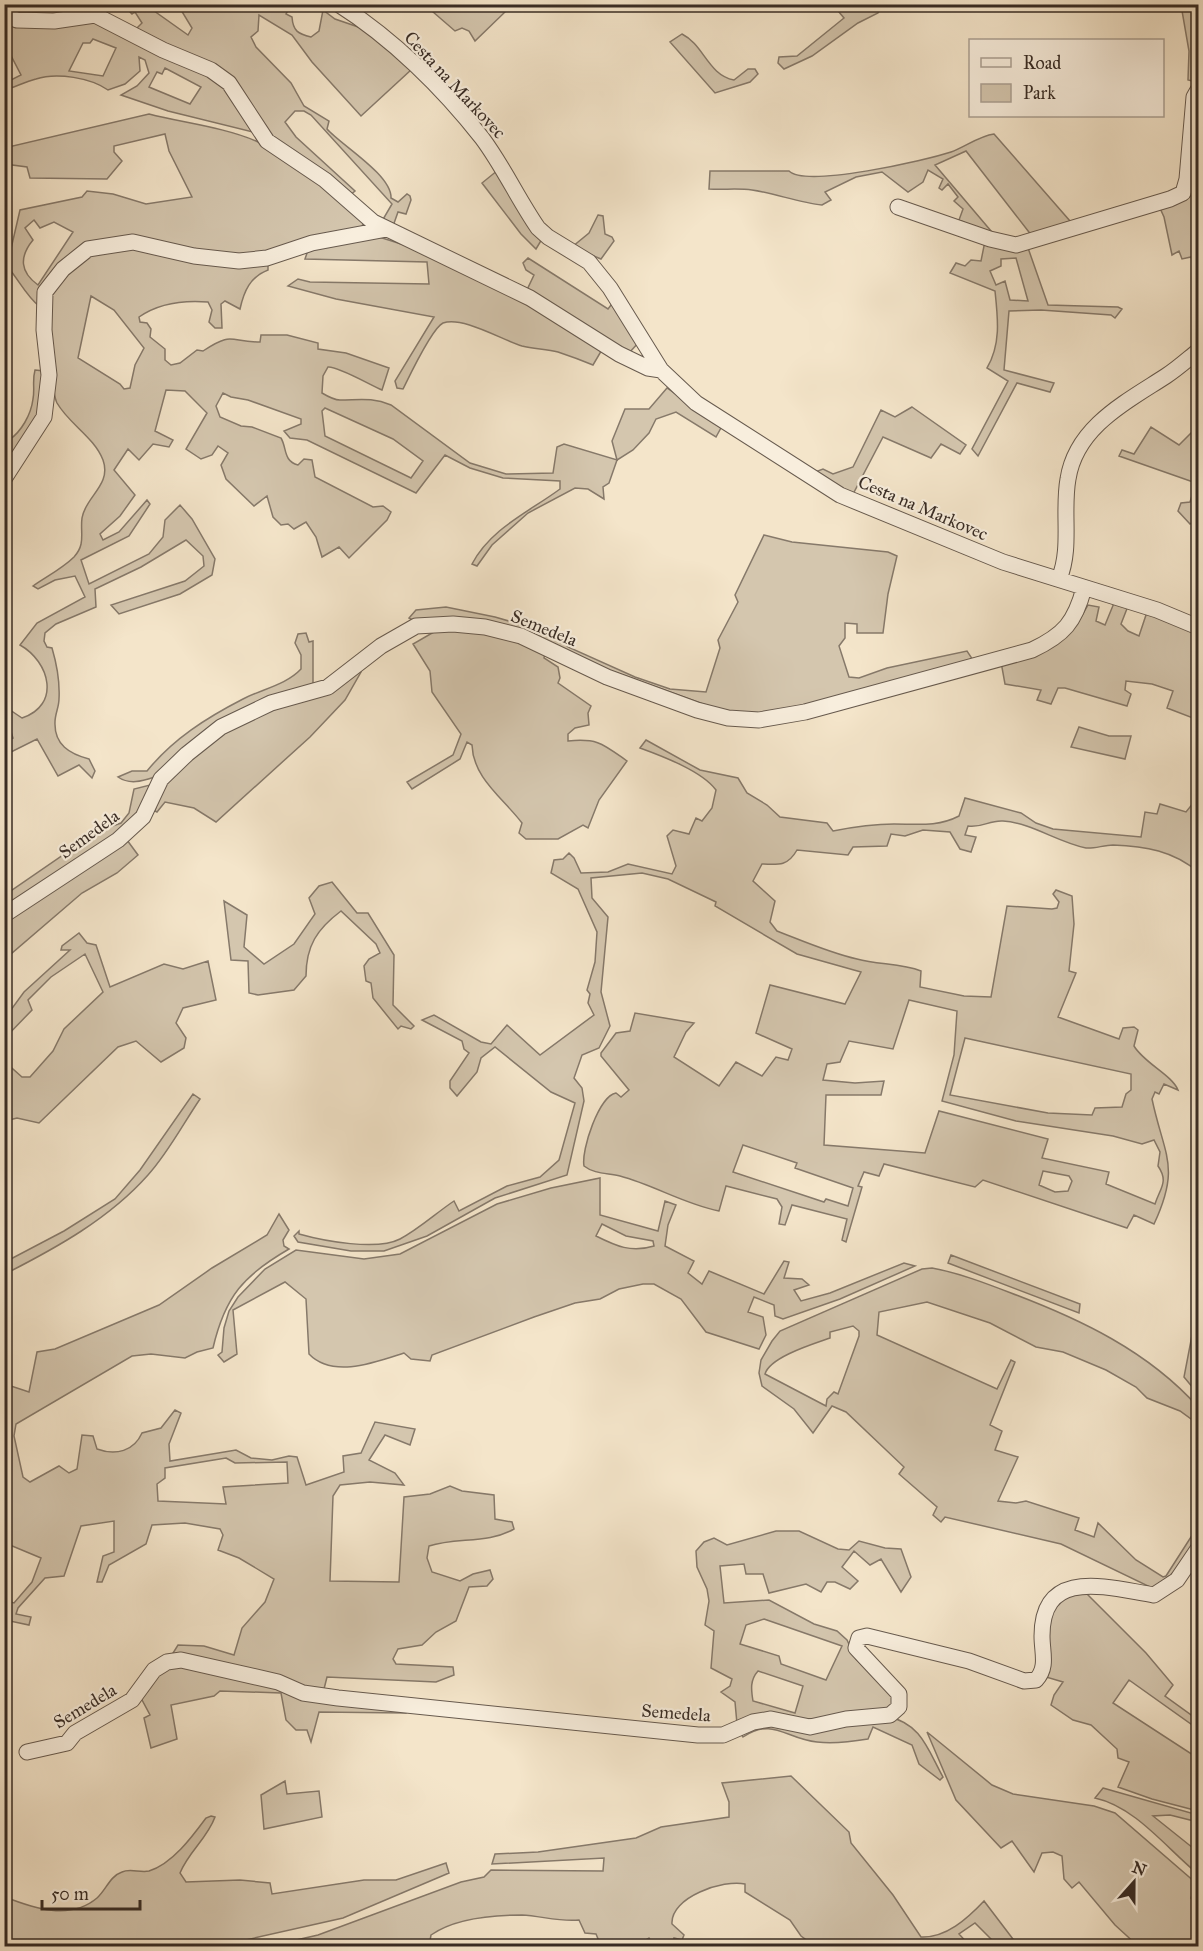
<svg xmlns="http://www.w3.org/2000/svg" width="1203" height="1951" viewBox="0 0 1203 1951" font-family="'IM FELL Great Primer',serif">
	<rect width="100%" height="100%" fill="#f4e5ca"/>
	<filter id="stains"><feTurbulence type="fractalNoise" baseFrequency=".00333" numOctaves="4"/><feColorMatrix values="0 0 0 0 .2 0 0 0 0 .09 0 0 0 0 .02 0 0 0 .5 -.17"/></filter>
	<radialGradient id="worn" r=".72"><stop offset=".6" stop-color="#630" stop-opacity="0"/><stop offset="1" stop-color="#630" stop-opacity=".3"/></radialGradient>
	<path fill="#d4c6ae" stroke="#86796a" stroke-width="1.5" fill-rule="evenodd" d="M74 4 75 15 19 18 26 5Z
		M127 5 147 6 188 35 192 28 178 5H291L286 14 292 17C293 31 298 34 311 37L319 31 323 10 335 19 370 31 412 69 361 116 312 62 292 35 259 15 258 31 251 37 256 47 291 83 304 106 329 121 327 129C341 145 392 175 391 198L398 202 407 194 410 196 411 200 406 214 398 212 392 229 382 221 392 204 311 115 304 111H295L285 122 296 137 355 191 349 196 268 137 233 81 133 32 142 23 135 12 132 14 126 8Z
		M425 5H500L505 12 475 41 469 31 462 28 455 31Z
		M833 5H883L878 13 858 23 812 56 784 69 778 63 779 57 797 56 844 18Z
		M1181 5H1197L1198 9V77L1192 81 1188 80 1189 51Z
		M5 18 93 20 221 80 257 133 168 111 121 95 137 86 149 73 145 60 139 57 140 71 125 84 108 90C91 78 57 72 36 79 25 82 15 87 5 90V83L21 75 5 44ZM93 39 116 48 103 76 69 71 83 43H90ZM165 68 201 87 190 104 149 87 157 72 162 74Z
		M682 34C704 45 708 75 734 80L748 69H755L758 74 750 82 715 93 670 42Z
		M149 114C184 123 223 127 256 141 296 158 332 192 365 219L361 229 241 257 86 246 40 307C26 296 19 280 7 266L20 210 82 197 87 191 113 194 146 204 192 197 169 151 165 134 114 146V152L122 161 107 179 30 178 27 167 5 164 4 148ZM34 220 40 228 54 222 73 232 38 285C20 272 19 257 33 240L25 228Z
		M994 134 1070 221 1032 236 966 151 935 165 997 238 959 220 963 209 954 201 958 197 948 184 942 190 939 188 943 179 928 170 923 182 908 192 882 172 856 177 825 192 831 200 822 205C800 203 774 193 752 190 738 188 723 190 709 189L710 171H789C806 188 927 160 951 152 965 147 979 136 994 134Z
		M498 170 542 239 536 249 521 234 482 183Z
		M1198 194V286L1194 280 1195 269 1191 257 1182 259 1179 251 1172 255 1164 217 1159 206Z
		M598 215 603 216 605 234 612 237 614 241 601 259 572 247 589 233Z
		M376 236 420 250 536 309 603 348 593 365C581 360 570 356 558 352 546 349 534 349 522 346 502 340 463 316 443 323 432 328 409 377 403 389L397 388 395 381 434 317 336 299 288 286 298 279 310 282 429 284 427 262 305 259 308 250Z
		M985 241 1027 245 1048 305 1118 307 1122 309 1115 318 1111 315 1041 310 1009 311 1004 370 1054 383 1050 392 1017 383 978 456 972 449 1008 381 987 368C1001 344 998 319 995 291L950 273 956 263 965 266 971 260 981 261ZM1016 258 1028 301 1010 300 1005 281 996 285 990 271 1001 266V259Z
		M119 246 268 263V270C250 277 244 291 240 309L225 301 221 304 222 328H215L209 322 212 310 208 302C183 300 159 303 139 317L140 322 147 323 151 329 150 337 165 349V360L171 365 180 363 197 350 203 351C233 331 229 342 260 342L261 335H287L318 343V349L346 353 389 368 382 390C370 385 338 366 328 367L323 376 322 393C327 396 334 400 340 400 359 400 372 397 391 405L470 463 506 474 553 473 557 447 564 444 617 460 612 441 625 409H649L667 388 722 426 716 437 676 412 656 419 649 433 633 450 617 460 609 483 603 487 604 499 588 489 575 488 528 513 492 545 477 566 472 564C491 528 529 512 560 489V481L503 478 470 468 445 455 416 493 307 440 290 438 284 431 301 424V419L248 400 231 397 223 393 216 406 220 417 241 426 252 427 281 438C287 448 283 461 298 465L304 459 312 460 315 477 373 507 383 506 391 512 387 520 349 558 339 547 322 557 316 537 306 522 294 529 288 524 281 525 273 517 267 496 254 506 226 479 221 465 228 453 218 446 212 455 201 459 186 449 207 413 185 391 166 390 155 431 173 440 169 447 153 444 139 460 128 449 114 470 135 495 120 516 100 534 103 540 119 532 147 500 150 504 129 536 81 560 89 584 149 554 163 537 165 520 180 505 192 519 215 559 212 575 180 594 119 614 111 605 185 581 204 566 203 556 186 540 141 567 95 589 96 607 56 624 45 633 44 641 47 647 52 648C57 665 60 681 59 699 59 707 55 714 55 722 54 745 70 754 89 759L95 771 92 778 79 765 58 776 37 739 5 755V742L13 738 8 722 5 723 4 706 22 718C61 705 50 662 20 645L37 623 85 597 75 576 55 580 38 589 33 586C46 577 63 568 74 557 86 544 80 533 82 518 85 497 112 485 103 460 94 437 69 424 57 403 50 389 50 314 50 294L86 255ZM91 296 114 310 144 348 135 365 130 388 124 389 120 384 78 358ZM325 408 393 439 423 461 411 478 325 436 322 411Z
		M528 258 608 309 614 301 641 340 628 354 525 294 534 275 526 270 523 263Z
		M35 370 44 371 40 411 5 473V435L9 440C21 432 31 415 33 399 35 389 32 381 35 370Z
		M912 407 966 445 960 454 941 444 931 458 883 437 852 496 807 475 823 469 833 474 853 467 881 410 895 417Z
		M1198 426V518L1190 524 1178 511 1181 503 1190 502 1196 483 1119 456 1122 450 1134 454 1151 427 1179 445Z
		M764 535 792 542 888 552 897 556 888 594 883 633H857V624L845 623V638L839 646 849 677 859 678 887 668 967 651 973 660 875 690 750 716 728 713 473 621 449 617 414 621 409 618 416 610 446 607 495 617 557 635 568 647 635 677 670 689 706 692 720 648 718 640 738 602 735 595Z
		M1114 603 1128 606 1121 624 1128 631 1139 636 1147 612 1198 629V720L1167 708 1173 691 1152 684 1126 681 1125 690 1131 694 1127 706 1065 688H1058L1051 704 1037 700 1041 690 1005 684 1001 662 1080 619 1088 605 1099 607 1096 621 1105 625Z
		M466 628 521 640 545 654 544 658 558 667 560 678 558 683 591 706 588 713 589 725 575 728 568 734V741C598 738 603 744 627 761L599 800 588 828 583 825 558 839H526L519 833 522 823C503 798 473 778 472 745L467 742 460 759 412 789 407 782 453 755 461 734 432 692 430 671 413 644 439 629Z
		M306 633 309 642 313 641V686L286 692 158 776C145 780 131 786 118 777L132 771H147C173 739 206 718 243 699 262 689 286 685 301 669V655L295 643 298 634Z
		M358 667 361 672 345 700 310 737 216 822 194 808 165 802 157 812 155 811C157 802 159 792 164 785 195 733 304 693 358 667Z
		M1079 727 1109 736H1131L1125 759 1071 747Z
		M646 740 700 770 738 778 747 793 767 805 780 817 827 823 833 831C853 827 874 824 894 824 917 824 938 827 959 816L965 798 1021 813 1036 823 1053 829 1141 837 1145 812 1157 814 1160 804 1186 812 1194 802 1198 805V872C1174 851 1145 846 1113 845 1104 845 1094 849 1086 848 1057 842 1032 823 1003 821 989 820 983 828 968 826L965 835 976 837 971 852 960 849 950 832 923 830 905 836 891 834 887 846 853 847 848 855 797 850C788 866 779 865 762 864L753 881 775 901 770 922 777 931C803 941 830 953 857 959 878 965 901 963 921 971L920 987 964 996 991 997 1007 906 1052 909 1057 908 1059 902 1053 894 1056 890 1072 896 1074 924 1069 971 1076 973 1058 1017 1119 1039 1123 1028 1134 1027 1138 1030 1134 1046C1144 1063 1172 1075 1178 1090L1164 1084 1159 1094 1155 1092 1152 1099C1164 1156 1181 1166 1154 1224L1134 1215 1127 1228 983 1180 975 1187 884 1164 879 1176 864 1172 858 1186 862 1187 846 1242 842 1240 847 1219 792 1205 785 1225 779 1224 782 1207 777 1199 726 1186 719 1211C684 1204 654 1185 620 1176 608 1173 594 1174 584 1166 581 1150 599 1096 616 1093L621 1097 629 1090 601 1056V1053L616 1033 630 1031 635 1013 694 1023 686 1032 674 1057 719 1086 736 1062 762 1076 776 1057 788 1060 792 1049 756 1033 770 985 845 1004 861 972 797 954 715 906 716 902 668 879 642 873 591 878 592 898 608 917 601 992 610 1026 599 1048 582 1055 574 1078 582 1088 584 1101 567 1175 495 1198 427 1236 384 1251H351L298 1242 294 1236 299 1231V1234C324 1241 377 1251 400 1239 419 1229 436 1213 454 1201L459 1211 507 1186 540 1177 559 1160 575 1103 551 1092 495 1047 481 1058 477 1072 457 1096 450 1088V1081L469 1053 464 1049 462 1041 422 1020 434 1015 481 1042 491 1044 507 1025 540 1055 594 1015 588 1003 590 994 587 990 595 962 597 932 578 889 551 873 554 860 563 859 569 853 574 858 581 873 608 872 628 864 672 874 676 866 667 836 673 830 689 834 696 818 702 821 712 808 716 790C702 771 662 756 640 748ZM909 1000 957 1011 954 1055 942 1101 1016 1121 1113 1136 1142 1144 1154 1140 1160 1152 1158 1166C1169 1182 1160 1188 1155 1204L1106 1184 1109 1172 1042 1158 1048 1139 939 1111 925 1153 824 1145 826 1095H881L884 1081 855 1083 823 1080 827 1064 840 1062 849 1041 893 1049ZM965 1038 1131 1074V1090L1126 1094 1122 1107 1095 1108 1092 1115 1048 1113 950 1095ZM743 1145 797 1163 795 1168 853 1188 848 1206 826 1199 824 1202 733 1172ZM1043 1171 1069 1176 1072 1181 1068 1191 1055 1192 1039 1185Z
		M150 785 138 814 115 837 5 910V895L98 831 121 823 129 813 134 789Z
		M127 840 138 855 117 873 82 893 5 959V922Z
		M332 882 357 913H368L394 955 393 1005 414 1026 411 1029 401 1026 398 1029 373 998 371 983 366 981 364 966 369 959 380 953 376 944 341 911C317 929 306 946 306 976L294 990 258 995 249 993 248 961 231 960 224 901 247 915 244 947 264 964 294 944 315 914 309 898 319 886Z
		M79 933 87 943 96 945 110 987 164 964 183 969 208 961 216 1000 183 1008 176 1023 186 1038 184 1048 161 1062 136 1041 118 1047 39 1123 17 1118 5 1121V1062L22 1077H30L53 1051 64 1029 103 992 85 954 51 977 28 1000 32 1010 5 1038V1018L24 992 70 950H61L62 946Z
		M193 1094 200 1099C183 1124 168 1153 148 1175 109 1219 56 1248 5 1274V1262L64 1231 115 1199 140 1170Z
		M600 1178V1215L658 1231 665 1201 676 1205 668 1225 665 1246 694 1261 688 1273 702 1284 709 1271 764 1294 784 1261 789 1262 784 1278 802 1279 809 1285 794 1290 801 1301 830 1293 904 1263 915 1266 840 1299 783 1319 775 1316 774 1305 754 1297 748 1312 763 1317 766 1335 759 1349 706 1332 681 1299 654 1284H643L619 1289 600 1299 575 1303 534 1317 432 1355 430 1361 411 1359 404 1353C376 1362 333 1379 309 1354L306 1299 285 1282 233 1310 237 1354 224 1362 218 1355 222 1352 224 1328 229 1311 238 1297 265 1269 296 1250 364 1259 400 1254 497 1204 551 1188ZM602 1224 626 1236 653 1241 654 1246C631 1253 616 1246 596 1236Z
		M279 1214 289 1230 283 1240 284 1246 289 1249C244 1275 225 1296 213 1348L197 1352 185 1358 151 1354 132 1356 16 1424 14 1436 23 1477 30 1482 59 1466 69 1473 77 1469 82 1435 93 1436 97 1449C116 1456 134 1451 142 1433L161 1428 175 1410 181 1413 169 1444 170 1461 236 1450 251 1458 272 1460 289 1456 297 1457 306 1485 344 1472 343 1456 361 1453 375 1422 415 1429 410 1445 385 1435 369 1460 395 1473 404 1485 370 1482 340 1485 333 1496 330 1581 399 1582 404 1497 430 1494 450 1486 462 1491 494 1495 495 1519 512 1522 514 1529C488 1544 457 1537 429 1546L427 1558 432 1572 460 1581 473 1574 490 1570 493 1579 487 1586 469 1587 456 1621 436 1632 422 1645 398 1649 393 1659 396 1664 453 1667 454 1675 436 1682 327 1677 323 1693 173 1653 178 1645 204 1646 234 1655 242 1628 265 1602 274 1579 239 1558 218 1550 223 1535 220 1529 185 1523 152 1525 146 1544 109 1565 102 1582H97L103 1556 114 1552V1521L81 1526 64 1576 45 1578 18 1608 16 1614 31 1617 29 1625 5 1620 4 1600 14 1603 32 1582 41 1558 5 1543V1384L29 1392 37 1352 55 1349 159 1305 212 1268 267 1235ZM226 1458 235 1463 287 1462 288 1483 223 1487 226 1504 158 1501 157 1484 165 1478V1468Z
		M951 1255 1080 1304 1079 1313 948 1263Z
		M932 1268C959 1273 985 1283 1011 1293 1080 1319 1148 1351 1198 1407V1424L1180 1411 1147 1398 1136 1387 1106 1370 1063 1352 1036 1347 990 1323 927 1302 879 1312 877 1335 997 1389 1011 1360 1015 1362 990 1425 1002 1431 995 1450 1018 1457 998 1501 1016 1503 1026 1501 1079 1518 1075 1530 1094 1537 1098 1523 1136 1560 1163 1577 1166 1576 1198 1526C1198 1553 1174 1575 1152 1588L1061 1544 945 1517 941 1522 933 1515 937 1507 899 1474 904 1467 846 1412 832 1406 813 1433 794 1409 762 1386 759 1373 761 1360 772 1341 780 1331 922 1269ZM853 1326 859 1331V1336L838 1394 834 1392 827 1399 826 1406 765 1374C770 1357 813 1344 830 1338V1332Z
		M1198 1304V1394L1184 1377Z
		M776 1531H799L838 1549 849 1550 859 1541 885 1548 901 1549 911 1577 901 1592 881 1559 870 1565 854 1551 842 1567 858 1581 850 1589 835 1582H827L821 1592 806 1584 769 1593 763 1574H746L744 1564 720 1566 724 1603 769 1600 814 1624 837 1631 847 1640 856 1659 894 1698 893 1706 888 1710 809 1721 737 1724 735 1702 721 1692 730 1686 732 1679 711 1668 714 1631 705 1625 709 1601 707 1589 697 1567 696 1551 704 1542 714 1538 727 1545ZM764 1619 842 1646 826 1680 781 1664 779 1656 740 1644 746 1625ZM758 1671 803 1686 795 1713 753 1701C751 1689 750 1680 758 1671Z
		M1086 1593 1146 1653 1173 1685 1165 1696 1198 1720V1729L1129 1680 1113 1703 1193 1755 1198 1756V1811L1152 1799 1118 1787 1129 1762 1118 1758 1117 1749 1091 1725 1073 1720 1051 1705 1054 1695 1063 1682 1046 1677V1621L1059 1598Z
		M179 1664 406 1707V1713L319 1712 311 1742 307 1730H296L286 1720 281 1693 220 1691 214 1696 171 1705 177 1739 151 1748 144 1718 150 1715 141 1698 158 1671Z
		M888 1717C921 1723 928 1750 943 1777L940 1780 919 1764 912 1745 873 1727 868 1739C850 1742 835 1744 817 1742 786 1739 773 1717 743 1737L740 1733 752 1726Z
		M927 1732 992 1785 1013 1794 1094 1806 1115 1813 1196 1883 1191 1898 1198 1906V1946H1138L1115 1925 1079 1882 1072 1888 1064 1879 1062 1856 1053 1852 1042 1853 1034 1872 1012 1841 1001 1848 956 1800Z
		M791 1776 849 1832 851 1843 893 1895 921 1937C946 1938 967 1919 984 1901L1016 1943 1032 1946 1036 1943 1048 1946H998L975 1923 959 1934 970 1946H815L801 1936 790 1920 745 1892V1884C724 1879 670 1897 672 1924L684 1935 682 1940 674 1938 673 1946H665L661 1942 658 1946H654L649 1938 636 1946H601L596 1934 585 1933 579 1920C560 1922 541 1916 522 1915 493 1915 455 1918 431 1935L429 1946H270L318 1935 461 1882 484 1877 491 1870 603 1871 604 1858 492 1864 495 1854 538 1852 636 1838 661 1827 729 1817V1802L722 1783Z
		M285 1781 287 1794 319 1791 322 1817 264 1829 261 1795Z
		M1103 1788 1198 1815V1822L1170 1815 1153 1816 1198 1852V1874C1167 1849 1136 1807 1095 1798Z
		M211 1816 215 1817C207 1839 189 1851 180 1873L186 1882 240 1880 270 1883 272 1894 364 1880H396L446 1863 449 1873 343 1918 219 1946H5V1897C33 1908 70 1921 97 1898 106 1890 110 1876 122 1872 130 1868 140 1873 149 1871 172 1864 192 1837 206 1818Z"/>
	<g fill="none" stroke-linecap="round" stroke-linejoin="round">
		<defs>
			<path id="street" d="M338 4C392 38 443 88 482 138 503 166 518 199 538 228L548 237 589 262 610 288 661 370 696 403 840 495 1003 562 1157 610 1198 627
				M4 15 17 20 54 21 95 15 163 50 211 70 229 83 267 141 325 180 373 222 530 298 619 354 648 368 661 370
				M898 207 990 239 1016 245 1170 199 1183 193 1187 179 1194 97 1198 90
				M4 479 44 417 49 375 44 330 45 292 63 269 88 249 133 242 194 256 239 261 267 258 312 243 387 229
				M1059 579C1072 548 1062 512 1068 479 1076 427 1126 402 1166 376 1177 369 1188 359 1198 351
				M4 915 118 840 143 817 161 779 187 754 221 727 271 703 328 687 381 646 416 626 453 624 485 627 521 636 607 677 697 710 728 718 759 720 805 712 1032 650C1064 635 1075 622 1084 588
				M27 1752 67 1743 75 1733 132 1700 154 1670 167 1662 181 1660 278 1682 303 1693 338 1698 698 1735H723L753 1722 771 1719 810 1727 846 1719 890 1715 899 1707V1694L856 1648 859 1638 867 1636 969 1661 1024 1681 1036 1680C1048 1667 1042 1653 1042 1636 1042 1566 1109 1588 1154 1595L1177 1580 1198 1549"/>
		</defs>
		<use href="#street" stroke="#675a4e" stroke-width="17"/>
		<use href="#street" stroke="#f8eedd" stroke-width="15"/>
	</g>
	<g text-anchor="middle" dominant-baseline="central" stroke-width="4.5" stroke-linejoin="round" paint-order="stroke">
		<g font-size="18" fill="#382c25" stroke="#f8eedd">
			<text transform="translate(455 85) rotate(47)">Cesta na Markovec</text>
			<text transform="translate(923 508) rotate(23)">Cesta na Markovec</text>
			<text transform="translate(544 628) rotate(22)">Semedela</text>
			<text transform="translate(89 834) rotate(-36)">Semedela</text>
			<text transform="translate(85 1706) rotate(-31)">Semedela</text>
			<text transform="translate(676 1713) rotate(4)">Semedela</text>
		</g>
	</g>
	<rect width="1203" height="1951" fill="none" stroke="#f4e5ca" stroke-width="24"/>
	<rect x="6" y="6" width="1191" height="1939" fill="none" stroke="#382c25" stroke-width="3"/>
	<rect x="12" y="12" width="1179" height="1927" fill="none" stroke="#382c25" stroke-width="1.5"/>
	<rect x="969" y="39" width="195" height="78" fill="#f8eedd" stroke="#aba093" stroke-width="1.5"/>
	<rect x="981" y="58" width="30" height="9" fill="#f8eedd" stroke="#aba093" stroke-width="1.5"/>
	<text x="1023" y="69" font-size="18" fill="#382c25">Road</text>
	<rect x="981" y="84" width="30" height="18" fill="#d4c6ae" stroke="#aba093" stroke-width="1.5"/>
	<text x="1023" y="99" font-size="18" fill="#382c25">Park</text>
	<g transform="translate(1134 1882) rotate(21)" stroke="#f8eedd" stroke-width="4.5" paint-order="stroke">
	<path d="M0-4.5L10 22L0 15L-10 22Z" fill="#382c25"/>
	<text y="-9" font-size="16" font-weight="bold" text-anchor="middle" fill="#382c25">N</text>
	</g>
	<path d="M42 1900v9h98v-9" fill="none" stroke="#382c25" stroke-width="3"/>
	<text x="51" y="1900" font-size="18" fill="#382c25" stroke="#f8eedd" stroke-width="4.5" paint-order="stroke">50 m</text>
	<rect width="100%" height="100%" filter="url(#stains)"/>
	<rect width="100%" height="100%" fill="url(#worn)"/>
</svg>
